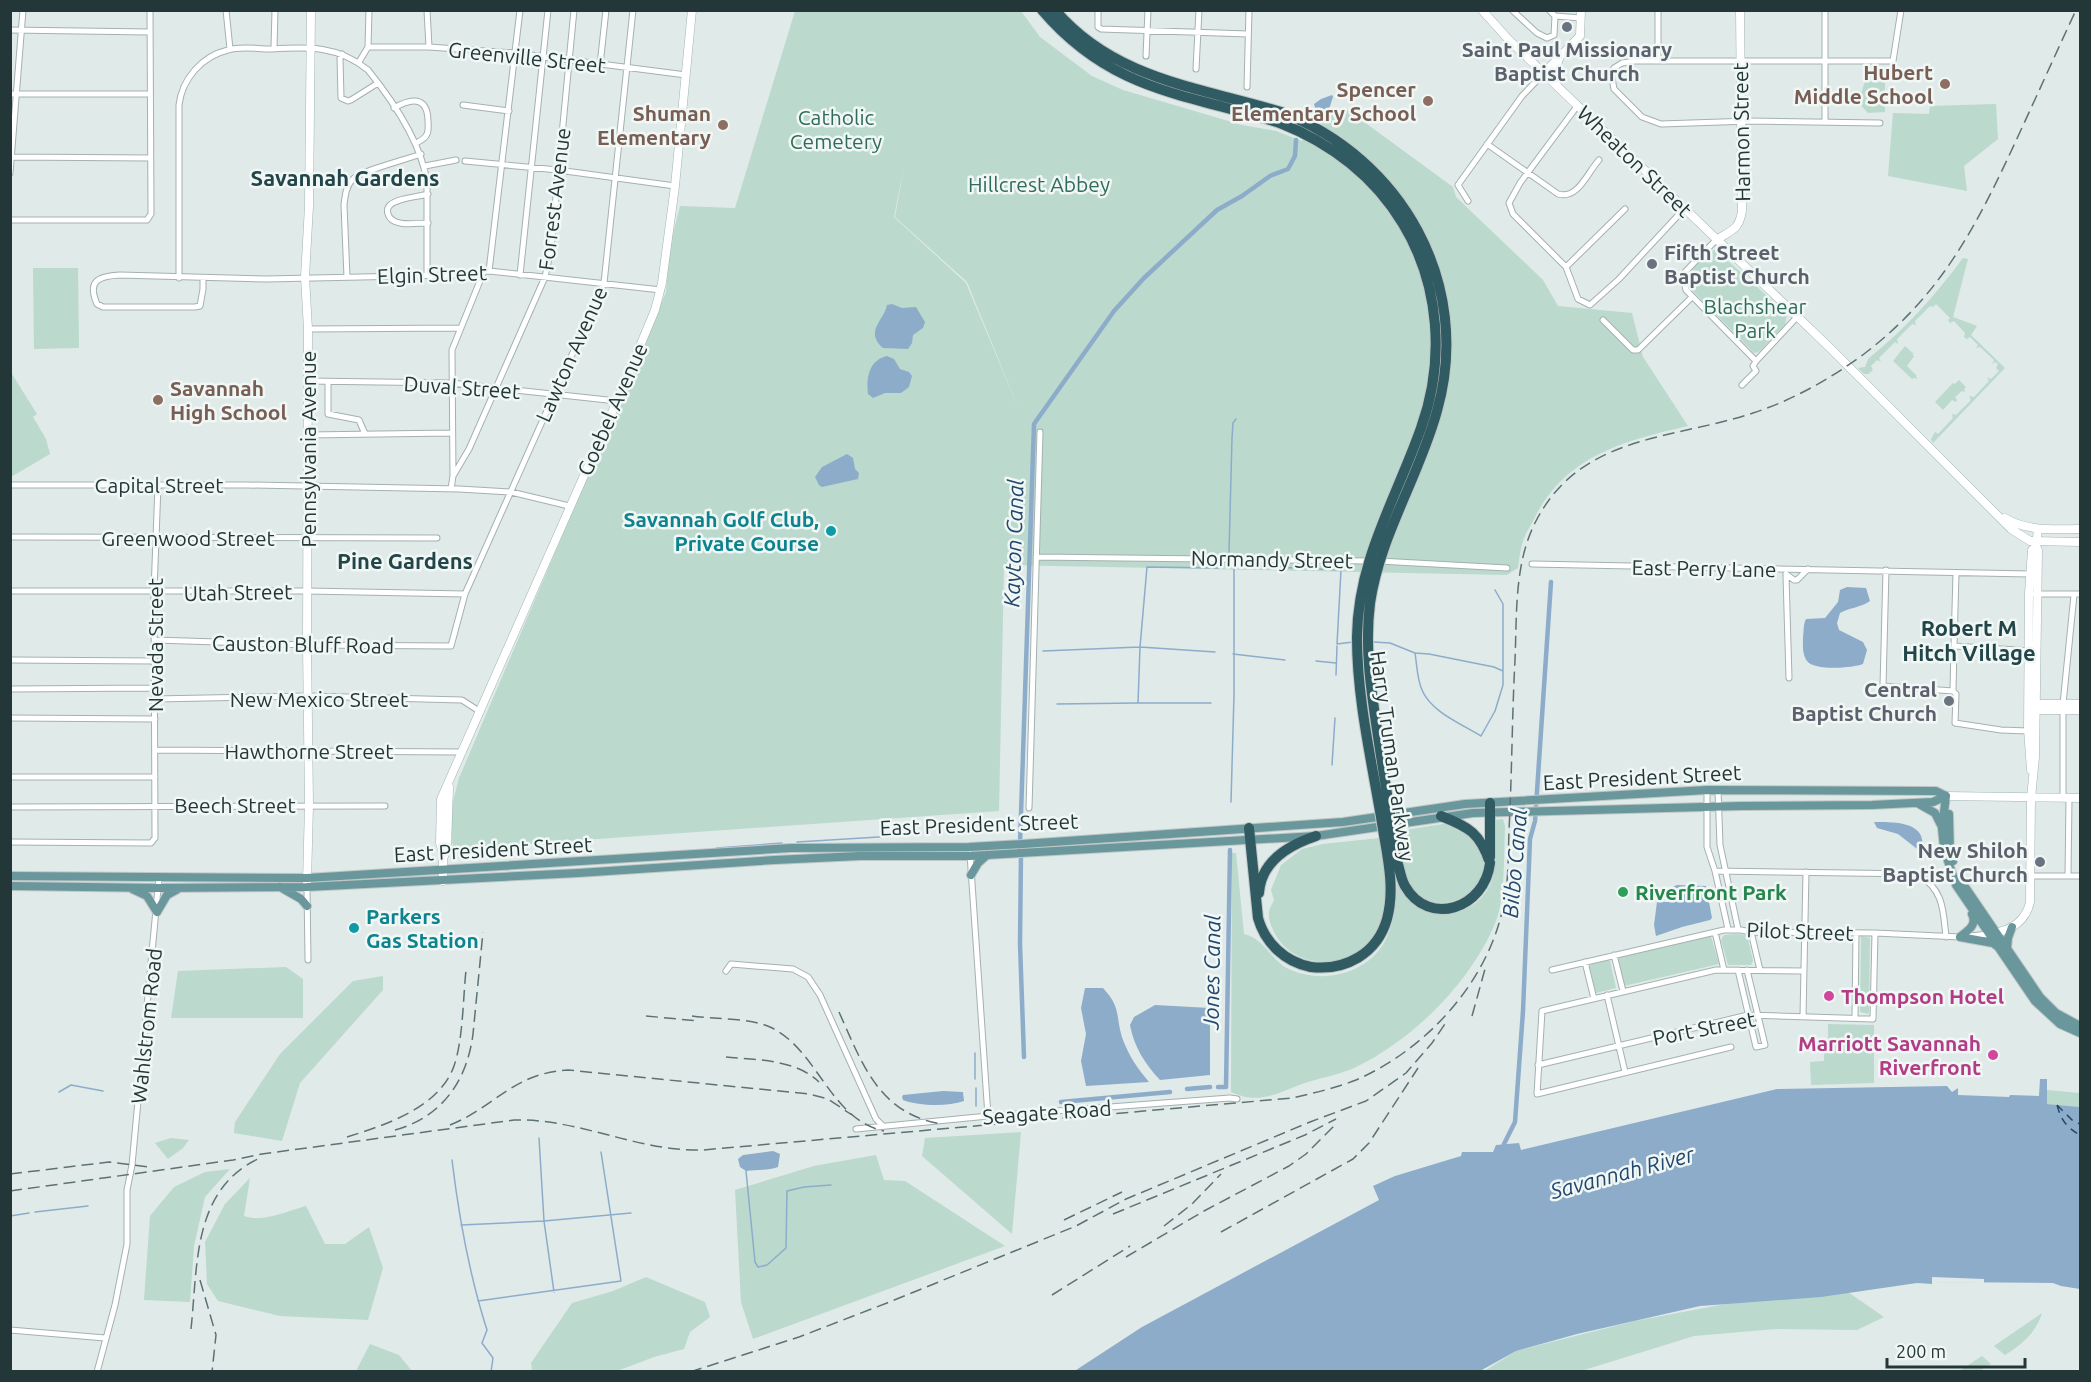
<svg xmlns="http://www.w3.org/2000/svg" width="2091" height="1382" viewBox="0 0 2091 1382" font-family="Ubuntu,sans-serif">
	<rect width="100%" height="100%" fill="#e0eae9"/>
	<path fill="#bbd9cd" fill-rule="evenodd" d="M795 11H1021L1040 37 1092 76 1123 90 1242 125 1276 131 1302 141 1313 118 1345 108 1453 187 1456 197 1543 280 1558 306 1632 313 1643 357 1688 426C1623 441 1564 456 1533 521 1530 527 1525 534 1523 541 1520 550 1519 560 1518 568L1507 575 1004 565 999 811 453 849 450 813 459 778 666 292 670 246 680 206 735 208ZM905 161 895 217 967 282 1020 412 966 283 894 217Z
		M1865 81 1885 82V112L1868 113 1855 99 1862 91Z
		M1996 104 1998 139 1964 166 1967 191 1888 176 1893 113 1929 114 1930 106Z
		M1716 250 1787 314 1785 325 1759 352 1754 353 1689 287C1684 272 1701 261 1710 251Z
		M1963 258 1968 259 1953 317 1977 326 1971 335 2005 368 1933 443 1931 439 1935 432 1938 434 1953 418 1952 414 1956 415 1971 400 1969 396 1974 397 1989 381 1987 377 1991 379 1999 371 1996 368 1998 364 1995 362 1992 364 1994 360 1980 347 1976 348 1978 345 1970 337 1967 339 1964 337 1965 333 1954 321 1950 323 1948 320 1950 318 1936 304 1933 307 1930 306 1915 321 1916 325 1912 324 1897 339 1898 344 1895 342 1879 358 1881 362 1877 360 1871 366 1873 370 1868 374H1864L1858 368 1865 367 1868 359C1905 329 1935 296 1963 258Z
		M33 268H78L79 348 34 349Z
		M1905 346 1914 354H1912L1914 356 1907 366 1916 375 1917 379 1914 378 1912 379 1893 361Z
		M10 371 37 414 33 417 46 439 50 454 11 477Z
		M1959 380 1966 387 1964 389 1965 392 1962 391 1955 397 1957 400 1956 402 1952 400 1943 410 1935 402 1953 383 1955 384Z
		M1503 819 1505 826C1504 852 1505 899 1496 921 1472 981 1414 1039 1356 1067 1342 1074 1324 1077 1308 1082 1280 1091 1261 1106 1231 1092L1232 853H1236L1244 934C1267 940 1270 961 1291 970 1325 985 1372 972 1387 937 1395 920 1396 901 1397 882 1401 890 1406 899 1414 904 1441 924 1480 912 1492 881 1498 863 1494 839 1493 820Z
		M1449 823C1459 827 1464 831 1472 839 1513 882 1435 933 1408 881 1401 867 1402 846 1399 831Z
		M1379 838C1384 867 1391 897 1380 925 1363 969 1298 975 1275 934 1272 928 1268 920 1269 912 1269 908 1273 903 1274 900L1271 890 1281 865 1302 849 1323 844Z
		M1736 934 1747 935 1753 961 1751 965H1728L1721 940 1724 935Z
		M1711 936 1719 964 1624 986 1618 958Z
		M1861 936 1870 938 1869 1012 1868 1014 1860 1012Z
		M1608 960 1610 961 1616 988 1596 993 1589 965Z
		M286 967 303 979V1018H171L178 971Z
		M383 976V990L300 1083 282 1141 234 1133 235 1122 280 1054 353 981Z
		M1828 1024 1874 1025V1083L1811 1085 1810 1062 1824 1061V1044L1828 1038Z
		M2047 1090 2080 1093V1107L2047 1104Z
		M1021 1132 1012 1234 922 1156 925 1138Z
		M171 1138 189 1140 183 1148 168 1159 155 1143Z
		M876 1155 884 1180 905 1181 1005 1246 753 1339 741 1302 735 1190 814 1166Z
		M230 1169 205 1197 194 1246 190 1302 144 1300 150 1216 174 1187 205 1172Z
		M250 1178 244 1216C263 1223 287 1211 306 1206L325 1244H345L369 1227 383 1268 368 1320 280 1316 218 1301 207 1284 205 1242 225 1204Z
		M646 1277 705 1302 710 1317 690 1332 684 1349 654 1357 617 1371H532L531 1363 572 1303 613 1291Z
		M1845 1290 1884 1317 1857 1330 1776 1329 1694 1336 1581 1371 1483 1372 1516 1351 1635 1321 1736 1302Z
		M2042 1313C2036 1333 2022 1344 2005 1355L1994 1346Z
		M370 1344 399 1355 412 1371H356Z
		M1982 1356 1991 1364 1980 1371H1959Z"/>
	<path fill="#8dacca" d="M1332 95 1333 97 1328 112 1316 110 1314 104 1321 99Z
		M892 304 902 308 916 307 925 322 923 328 913 335 912 343 908 349 883 348C864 331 884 321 887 305Z
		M887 356 894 359 900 369 909 372 912 376 909 387 901 393H885L873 398 868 394C866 378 869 360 887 356Z
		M847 454 853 458 855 469 859 473 858 479 822 487 819 485 815 477 822 467Z
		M1847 587 1866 588 1870 601C1862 607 1849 608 1840 613L1837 623 1839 630 1863 642 1867 650 1863 664C1853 668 1814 671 1807 661 1802 654 1803 645 1803 637 1804 631 1803 625 1806 619L1825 618 1838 602 1840 590Z
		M1874 822C1894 822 1930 821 1921 852L1898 834 1877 828Z
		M1677 885 1706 886 1712 918 1710 920 1682 927 1656 936 1654 925 1657 902H1668L1673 887Z
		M1085 988H1103C1122 1008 1115 1017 1123 1040 1129 1056 1138 1069 1149 1082L1086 1086 1081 1061 1086 1034 1081 1008Z
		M1155 1005 1210 1008V1075L1160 1080C1145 1064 1134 1047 1130 1025L1134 1017Z
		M2040 1079H2047V1104L2080 1107V1289L2061 1286 2053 1283 1932 1282V1284L1917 1283 1821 1297 1700 1306 1577 1334 1516 1351 1480 1371 1073 1372 1142 1327 1379 1200 1373 1186 1395 1176 1461 1156 1462 1152H1493L1496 1145 1519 1143 1521 1150 1777 1089 1947 1086 1952 1092 1958 1088V1095L2009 1097 2010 1095 2039 1096Z
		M943 1091 963 1092 964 1101C947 1107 919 1106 903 1100L902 1097 903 1095Z
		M773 1151 780 1154 778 1167C768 1171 757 1169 746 1171L740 1167 738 1159 743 1155Z"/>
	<path fill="#e0eae9" d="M1932 1277 1984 1279V1283L1932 1282Z"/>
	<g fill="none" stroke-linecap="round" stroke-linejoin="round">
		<path stroke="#8dacca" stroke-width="1.5" d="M1229 552 1232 438 1233 423 1236 419
			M1495 590 1503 604V685L1495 711 1481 736C1462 724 1431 712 1422 690 1417 679 1417 665 1415 653L1429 654 1494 667 1503 671
			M1373 642 1390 643 1415 653
			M1043 651 1140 647 1138 703H1211
			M1215 652 1140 647 1147 567 1219 568
			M1233 654 1285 660
			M1316 661 1336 663
			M1336 675 1337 646
			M1057 704 1137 703
			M1332 765 1335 718
			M1231 802 1234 695V565L1341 570 1337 644 1353 642
			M797 842 895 836
			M717 848 782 843
			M975 1053V1079
			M59 1092 71 1085 103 1091
			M976 1106V1088
			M539 1138 544 1221 554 1292
			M452 1160C459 1218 469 1274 487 1330L482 1343 493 1358 491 1372
			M746 1171 755 1262 758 1267 767 1265 786 1248 787 1191 804 1187 831 1185
			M35 1212 88 1206
			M10 1216 29 1213
			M461 1225 544 1221 631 1213
			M478 1301 621 1281 601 1152"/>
		<path stroke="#8dacca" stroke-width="4.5" d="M1020 844 1034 424 1114 311 1144 278 1217 210 1242 196 1270 176 1288 169 1295 156 1296 140
			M1021 853 1020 944 1024 1057
			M1218 1087H1226L1230 850
			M1187 1089 1210 1087
			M1061 1102 1170 1092
			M1504 1144 1515 1122 1523 1011 1530 839 1535 821 1551 582"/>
		<path stroke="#23486e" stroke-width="1.5" stroke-dasharray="8 6" stroke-linecap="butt" d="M2057 1105C2061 1120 2066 1127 2080 1135
			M2057 1105 2073 1121 2080 1124"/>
		<defs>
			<path id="street" d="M226 10 230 49
				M427 10 429 47
				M1098 10V27L1101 29 1248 34
				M1512 10 1537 33 1547 38 1554 35 1555 16
				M1549 10 1555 16 1581 18
				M1658 10V60
				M1825 10V122
				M10 30 149 32
				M368 47H429L515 53 686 75
				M274 48 275 10
				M342 54 340 58 341 98 348 101 351 100 378 83
				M1146 56 1148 10
				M359 62 368 47 369 10
				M600 65 606 10
				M1196 69 1199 10
				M1247 87 1249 10
				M10 94H150
				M463 105 509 111
				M1578 105 1520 183 1509 203 1513 214 1566 267 1578 299 1590 305 1619 279 1684 209
				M394 108C411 98 427 96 428 120 428 124 429 130 427 134 425 139 420 141 416 143
				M1880 123 1751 121 1661 124 1642 117 1614 89 1611 73 1614 68 1622 63 1635 61H1893L1901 10
				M1487 144 1558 194C1578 200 1587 173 1599 160
				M11 157 150 158
				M465 161 558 170 675 186
				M425 166 456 160
				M10 173 23 10
				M428 194C417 197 398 198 390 205 387 208 387 211 388 214 392 228 417 223 428 223
				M1468 201 1458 185 1463 178 1522 96 1544 73
				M10 220H147L151 214 150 10
				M1716 240 1685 272 1683 277 1686 290 1756 361
				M1566 267 1625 209
				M489 271 520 10
				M520 275 548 10
				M347 277 344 205C345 196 346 186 353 179 360 171 408 159 421 154
				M179 278V105C182 79 202 56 228 50 241 46 257 49 270 49 308 47 337 45 368 70 393 101 421 142 427 182V276
				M203 278V289L200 306 195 307H103L97 304C87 281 98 276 120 275L266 279 455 275 489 271 661 290
				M1603 320 1633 350H1638L1692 297
				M308 329 461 328
				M308 381 451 383 617 401
				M328 382V414L359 420 365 434
				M1742 385 1756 371 1753 366 1756 361 1798 316
				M308 435 451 433
				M453 476 469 449 545 277 551 249 574 10
				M10 485H248L459 489 511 492 569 506
				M451 489 453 476 452 350 484 271
				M10 537 437 538
				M1036 557 1370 561
				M1379 561 1507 568
				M1532 564 2030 574
				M1886 570 1883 686 1953 691
				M1956 573 1954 646 2032 651
				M1786 574 1794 580H1797L1808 569
				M1786 576 1789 678
				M10 591H307L465 594
				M2034 594H2080
				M155 640 307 645 451 646 465 594 604 283 633 10
				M1954 646 1953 691 1956 694 1955 723 2001 730 2028 731
				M10 660 155 661
				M10 689 155 688
				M155 699 308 696 462 700 479 711
				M10 718 155 719
				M156 750 462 752
				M10 777H155
				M1707 790V847L1715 871 1728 929
				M1718 790 1720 845 1738 929
				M2063 798V704L2074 595
				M10 807 385 806
				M1029 808 1040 432
				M10 842 151 843 155 838 154 592 158 485
				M970 854 988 1116
				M1715 871 1918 874C1944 891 1943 909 1946 937
				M2030 876H2080
				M2068 876 2069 798
				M307 887 308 960
				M1715 932 1724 970
				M1751 932 1760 970
				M1970 936 1989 934
				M1614 955 1623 991
				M1585 962 1594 999
				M1552 970 1724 930H1741L1751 932 1875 933 1960 937
				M1738 970 1756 1047 1765 1045 1747 970
				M726 971 731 964 793 969 808 977 820 995 876 1119 882 1125
				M1607 995 1625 1072
				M1803 1016 1806 872
				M1855 1018 1856 933
				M1731 1047 1537 1094 1542 1011 1716 970 1804 971
				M1538 1065 1748 1015 1873 1019 1875 933
				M856 1129 988 1116 1230 1098 1237 1099
				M10 1330 105 1338
				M97 1372 115 1305 127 1244V1190L132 1165 159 878"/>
			<path id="secondary" d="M1482 10 1508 39 1829 347 2011 529 2030 541 2080 542
				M1544 73 1580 36 1581 10
				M1556 84V68L1559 59
				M1716 240C1732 230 1739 230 1742 211L1740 10
				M2005 518C2028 532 2055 529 2080 529
				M2031 704H2080
				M2031 710H2080
				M2031 770 2028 729 2029 593 2032 550 2036 546
				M1946 796 2080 798
				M444 856 440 843 441 799 617 401 655 310 662 283 675 186 692 10
				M443 881V859L447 847 449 787
				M307 882 309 805 307 645 308 329 305 277 309 206 311 10
				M1992 933C2011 931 2026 921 2030 902L2031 798 2035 757 2038 550 2036 546 2038 529"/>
			<path id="primary" d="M1946 796 1942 828 1944 849 1956 885 2035 1001 2060 1024 2080 1033
				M1919 804 1935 813 1941 825
				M1949 814 1950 854 1953 861
				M971 875 978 863 987 855
				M10 876 307 878 791 848 969 847 1023 844 1343 822 1465 804 1707 790 1936 791 1946 796
				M1961 881 2040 997 2056 1013 2080 1026
				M10 886 159 888 307 887 578 873 774 860 860 856H970L1316 836 1473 813 1741 806 1872 805 1933 802 1946 796
				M280 887 301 899 307 906
				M132 889 147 896 157 912
				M157 912 167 895 178 889
				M1960 937C1967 931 1978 925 1972 914
				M1960 937 1993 943 1997 946
				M2007 949 2008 938 2012 927"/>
			<path id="highway" d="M1042 10C1112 92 1185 93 1280 123
				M1055 10C1115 80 1199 87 1281 112
				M1441 816C1469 827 1480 833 1490 863
				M1249 828 1258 918C1265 943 1285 962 1311 967
				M1490 857V803
				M1259 893C1261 861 1289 845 1316 836"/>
		</defs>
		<use href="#street" stroke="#a4b1b0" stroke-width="7"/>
		<use href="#secondary" stroke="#a1b4b4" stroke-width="9"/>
		<use href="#primary" stroke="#c1c7c7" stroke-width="10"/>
		<use href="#highway" stroke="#c1c7c7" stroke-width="12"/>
		<use href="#street" stroke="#fff" stroke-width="5"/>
		<use href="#secondary" stroke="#fff" stroke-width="8"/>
		<use href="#primary" stroke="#69979b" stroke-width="8"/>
		<use href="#highway" stroke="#315b62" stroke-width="10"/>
		<path stroke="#5d7274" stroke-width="1.5" stroke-dasharray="12 6" stroke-linecap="butt" d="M839 1012C862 1063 878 1113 941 1124
			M646 1016 699 1021
			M692 1016C713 1019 751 1018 770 1027 818 1049 829 1119 884 1131
			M1472 1016 1485 969
			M726 1057C757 1060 795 1059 819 1082
			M450 1125C495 1107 513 1073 568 1070L809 1094 828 1099 852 1115
			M395 1130C442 1117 467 1081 473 1034L483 932
			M347 1137C385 1125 439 1108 454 1066 463 1040 463 999 466 970
			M10 1174 109 1162 150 1167
			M10 1191 233 1160 262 1154 514 1120C578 1118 638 1152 703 1150L1292 1098C1314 1093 1336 1088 1356 1080 1425 1050 1485 985 1502 912 1509 885 1508 857 1509 830 1512 773 1512 716 1515 660 1517 614 1514 563 1536 521 1581 434 1672 440 1753 413 1793 400 1830 379 1864 354 1944 293 1979 221 2020 132 2039 91 2057 51 2076 10
			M1113 1214 1305 1135 1336 1119
			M1064 1220 1122 1192
			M1164 1226 1192 1204 1221 1174
			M1221 1232 1353 1159 1369 1143 1418 1068
			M1126 1257 1204 1211 1289 1166 1306 1154 1335 1125
			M200 1280 216 1335 212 1372
			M1052 1295 1130 1246
			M191 1329C198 1265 192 1189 260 1158
			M690 1372 799 1337 887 1303 1076 1226 1126 1199 1310 1122 1366 1101 1406 1073 1432 1043 1447 1021"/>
		<defs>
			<path id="highway-bridge" d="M1281 112C1402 158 1473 284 1437 411 1419 477 1380 535 1370 603 1364 650 1372 696 1379 743 1385 783 1392 823 1398 864 1400 871 1401 879 1405 886 1429 928 1485 908 1490 863
				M1280 123C1331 143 1375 177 1403 224 1440 285 1445 361 1421 428 1396 499 1358 559 1357 637 1357 698 1371 758 1381 817 1386 851 1396 886 1387 919 1377 954 1345 971 1311 967"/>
		</defs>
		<use href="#highway-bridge" stroke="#c1c7c7" stroke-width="12" stroke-linecap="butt"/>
		<use href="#highway-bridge" stroke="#315b62" stroke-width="10"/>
	</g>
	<g fill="#6b7280" stroke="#f0f7f5" stroke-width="2">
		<circle cx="1567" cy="27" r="6"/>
		<circle cx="1652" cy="264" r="6"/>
		<circle cx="1949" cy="701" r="6"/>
		<circle cx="2040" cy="862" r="6"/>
	</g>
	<g fill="#8d6e63" stroke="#f0f7f5" stroke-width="2">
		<circle cx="1945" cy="84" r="6"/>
		<circle cx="1428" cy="101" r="6"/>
		<circle cx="723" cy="125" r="6"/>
		<circle cx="158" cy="400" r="6"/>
	</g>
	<g fill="#0f9aa8" stroke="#f0f7f5" stroke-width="2">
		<circle cx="831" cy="531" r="6"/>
		<circle cx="354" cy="928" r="6"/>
	</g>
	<circle fill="#2e9e5b" stroke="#f0f7f5" stroke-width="2" cx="1623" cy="892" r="6"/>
	<g fill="#d1479c" stroke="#f0f7f5" stroke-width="2">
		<circle cx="1829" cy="996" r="6"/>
		<circle cx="1993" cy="1055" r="6"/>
	</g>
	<g text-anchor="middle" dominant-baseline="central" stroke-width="5" stroke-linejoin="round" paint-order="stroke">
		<g font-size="21" font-weight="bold" fill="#5b616d" stroke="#f0f7f5" text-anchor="end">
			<text x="1567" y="49" text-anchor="middle">Saint Paul Missionary<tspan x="1567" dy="24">Baptist Church</tspan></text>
			<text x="1664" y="252" text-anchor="start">Fifth Street<tspan x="1664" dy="24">Baptist Church</tspan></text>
			<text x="1937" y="689">Central<tspan x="1937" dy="24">Baptist Church</tspan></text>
			<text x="2028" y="850">New Shiloh<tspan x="2028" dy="24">Baptist Church</tspan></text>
		</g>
		<g font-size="21" fill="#233738" stroke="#f0f7f5">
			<text transform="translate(527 57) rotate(6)">Greenville Street</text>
			<text transform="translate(1741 132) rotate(-91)">Harmon Street</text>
			<text transform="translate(1635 161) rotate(44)">Wheaton Street</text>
			<text transform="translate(554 199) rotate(-83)">Forrest Avenue</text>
			<text transform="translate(432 274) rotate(-2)">Elgin Street</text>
			<text transform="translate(571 354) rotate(-66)">Lawton Avenue</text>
			<text transform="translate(462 387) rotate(4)">Duval Street</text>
			<text transform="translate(612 409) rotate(-66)">Goebel Avenue</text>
			<text transform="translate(308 449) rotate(-90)">Pennsylvania Avenue</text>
			<text x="159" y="485">Capital Street</text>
			<text x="188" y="538">Greenwood Street</text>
			<text transform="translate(1272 559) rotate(1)">Normandy Street</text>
			<text transform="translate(1704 568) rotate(1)">East Perry Lane</text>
			<text transform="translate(238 592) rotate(-1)">Utah Street</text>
			<text transform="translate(303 644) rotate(1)">Causton Bluff Road</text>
			<text transform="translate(155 645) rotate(-90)">Nevada Street</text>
			<text x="319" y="699">New Mexico Street</text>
			<text x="309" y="751">Hawthorne Street</text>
			<text transform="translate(1393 756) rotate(82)">Harry Truman Parkway</text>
			<text transform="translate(1642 777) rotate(-3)">East President Street</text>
			<text x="235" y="805">Beech Street</text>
			<text transform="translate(979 824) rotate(-2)">East President Street</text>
			<text transform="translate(493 849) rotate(-3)">East President Street</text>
			<text transform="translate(1800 931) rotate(2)">Pilot Street</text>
			<text transform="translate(146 1026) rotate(-84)">Wahlstrom Road</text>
			<text transform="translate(1704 1028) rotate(-11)">Port Street</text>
			<text transform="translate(1047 1112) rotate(-4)">Seagate Road</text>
		</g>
		<g font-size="21" font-weight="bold" fill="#785e54" stroke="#f0f7f5" text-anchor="end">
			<text x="1933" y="72">Hubert<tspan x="1933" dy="24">Middle School</tspan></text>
			<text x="1416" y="89">Spencer<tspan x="1416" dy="24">Elementary School</tspan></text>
			<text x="711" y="113">Shuman<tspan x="711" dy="24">Elementary</tspan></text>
			<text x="170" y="388" text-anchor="start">Savannah<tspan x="170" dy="24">High School</tspan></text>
		</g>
		<g font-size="21" fill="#316b5b" stroke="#f0f7f5">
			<text x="836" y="117">Catholic<tspan x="836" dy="24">Cemetery</tspan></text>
			<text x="1039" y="184">Hillcrest Abbey</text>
			<text x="1755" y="306">Blachshear<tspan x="1755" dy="24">Park</tspan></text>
		</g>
		<g font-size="21" font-weight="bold" fill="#0d838f" stroke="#f0f7f5" text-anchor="end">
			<text x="819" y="519">Savannah Golf Club,<tspan x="819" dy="24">Private Course</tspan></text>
			<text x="366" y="916" text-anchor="start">Parkers<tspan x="366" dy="24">Gas Station</tspan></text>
		</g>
		<g font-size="21" font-weight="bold" fill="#27864d" stroke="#f0f7f5" text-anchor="start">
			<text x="1635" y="892">Riverfront Park</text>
		</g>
		<g font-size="21" font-weight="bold" fill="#b23c85" stroke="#f0f7f5" text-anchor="start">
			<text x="1841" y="996">Thompson Hotel</text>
			<text x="1981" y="1043" text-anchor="end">Marriott Savannah<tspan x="1981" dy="24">Riverfront</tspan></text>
		</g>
		<g font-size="22" font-weight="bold" fill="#214548" stroke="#f0f7f5">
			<text x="345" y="177">Savannah Gardens</text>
			<text x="405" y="560">Pine Gardens</text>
			<text x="1969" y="627">Robert M<tspan x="1969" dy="25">Hitch Village</tspan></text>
		</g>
		<g font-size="22" font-style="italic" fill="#23486e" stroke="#f0f7f5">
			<text transform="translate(1013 543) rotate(-88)">Kayton Canal</text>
			<text transform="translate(1514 863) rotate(-85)">Bilbo Canal</text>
			<text transform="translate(1211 972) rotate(-89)">Jones Canal</text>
			<text transform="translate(1622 1172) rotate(-15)">Savannah River</text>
		</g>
	</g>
	<rect width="2091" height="1382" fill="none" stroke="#233738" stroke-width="24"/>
	<path d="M1887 1358v9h138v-9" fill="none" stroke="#233738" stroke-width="3"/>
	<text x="1896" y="1358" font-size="18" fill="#233738" stroke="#f0f7f5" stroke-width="4.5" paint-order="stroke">200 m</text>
</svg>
